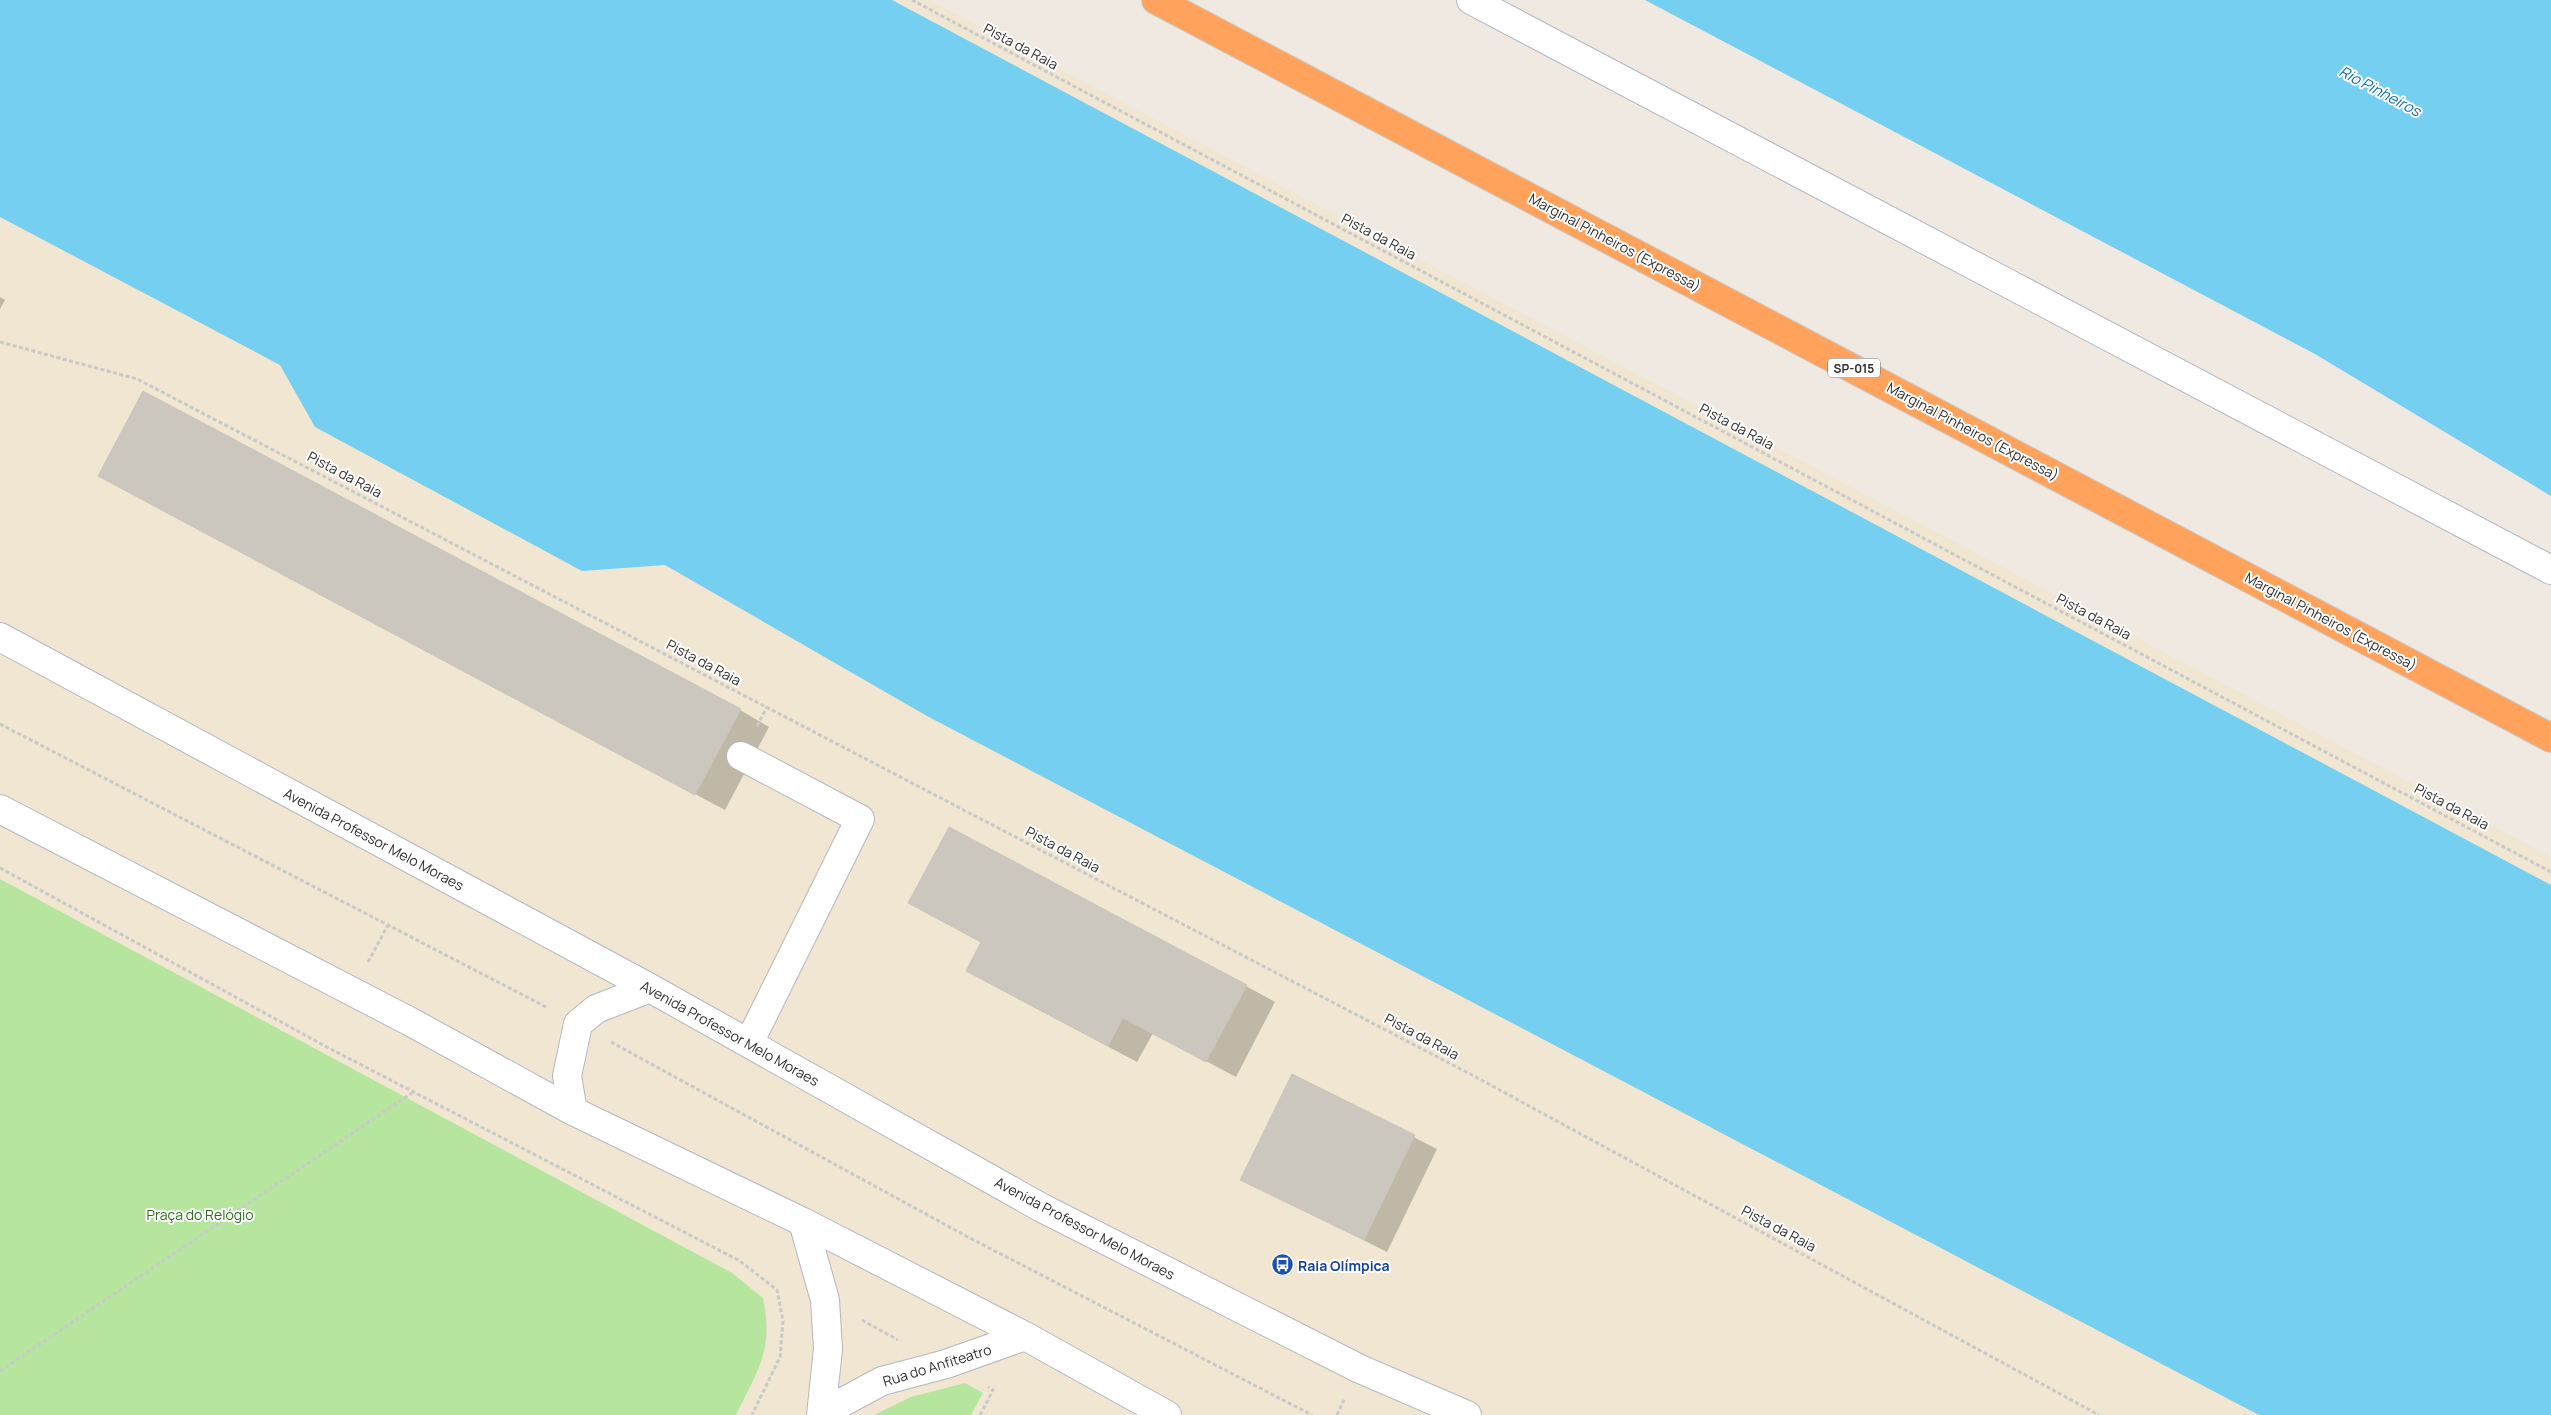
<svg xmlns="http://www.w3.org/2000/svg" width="2551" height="1415" viewBox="0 0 2551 1415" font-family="Manrope,sans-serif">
	<rect width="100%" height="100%" fill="#efe9e1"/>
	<path fill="#f0e6d1" d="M0 0H929L2551 857V1415H0Z"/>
	<path fill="#b6e59e" d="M0 879 732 1273 763 1298C774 1351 758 1369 736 1415H0Z
		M965 1383 983 1393 971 1415H874L911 1397Z"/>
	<path fill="#75cff0" d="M0 0H892L2551 885V1415H2259L927 716 665 565 582 571 315 427 280 365 0 217Z
		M1645 0H2551V496L2315 354Z"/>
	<path fill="#0003" d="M0 297 5 300 0 309Z
		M99 476 740 710 769 727 725 810Z
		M910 903 1246 986 1275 1002 1236 1077 1153 1033 1137 1062 996 987 982 943Z
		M1293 1076 1437 1149 1387 1252 1242 1179Z"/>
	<path fill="#cbc7bf" stroke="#cbc5ba" d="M143 391 741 709 695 795 98 476Z
		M949 827 1247 985 1206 1062 1123 1018 1108 1046 966 971 981 942 908 903Z
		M1292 1074 1415 1135 1364 1240 1240 1180Z"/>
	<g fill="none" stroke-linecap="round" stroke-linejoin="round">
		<defs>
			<path id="minor" d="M1471 0 2551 570
				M0 637 650 988 1042 1208 1360 1369 1467 1415
				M741 756 860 819 749 1043
				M0 809 409 1021 573 1111 803 1222 1025 1336 1167 1415
				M573 1111 567 1076 578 1024 596 1009 650 988
				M803 1222 825 1300 828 1349 821 1415
				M828 1415 843 1402 882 1381 946 1364 1025 1336"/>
			<path id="highway" d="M1156 0 2551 738"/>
		</defs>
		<use href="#minor" stroke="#b4b7c1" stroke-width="30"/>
		<use href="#highway" stroke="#c9c9c9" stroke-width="30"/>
		<path stroke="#c9c9c9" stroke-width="3" stroke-dasharray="4 2.5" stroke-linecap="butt" d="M912 0 2551 872
			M0 342 137 379 1472 1075 2099 1415
			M0 724 548 1008
			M757 726 767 707
			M0 868 323 1045 740 1261 777 1290 783 1321 780 1357 752 1415
			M368 962 388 925
			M611 1042 966 1236 1312 1415
			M862 1320 898 1340
			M0 1371 412 1093
			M980 1415 993 1390 988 1387
			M1337 1415 1344 1400"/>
		<use href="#minor" stroke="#fff" stroke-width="28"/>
		<use href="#highway" stroke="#ffa35c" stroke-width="28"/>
	</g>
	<defs>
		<symbol id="bus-disc" viewBox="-11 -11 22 22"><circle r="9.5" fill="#1a4fb4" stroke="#fff"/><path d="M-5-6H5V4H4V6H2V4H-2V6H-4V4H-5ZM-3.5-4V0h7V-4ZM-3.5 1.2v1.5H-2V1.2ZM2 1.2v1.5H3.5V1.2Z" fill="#fff"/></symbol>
	</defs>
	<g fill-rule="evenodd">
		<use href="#bus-disc" x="1270" y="1252" width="25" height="25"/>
	</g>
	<g text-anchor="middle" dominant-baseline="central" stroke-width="4" stroke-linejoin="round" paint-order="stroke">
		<rect fill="#fff" stroke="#6d6d6d" stroke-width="1" x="1828" y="358.5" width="52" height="19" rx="4"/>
		<g font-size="12" font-weight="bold" fill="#2e2e2e">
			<text x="1854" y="368">SP-015</text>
		</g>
		<g font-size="14" fill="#2e2e2e" stroke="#fff">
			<text transform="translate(1021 46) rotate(28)">Pista da Raia</text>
			<text transform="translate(1379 236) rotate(28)">Pista da Raia</text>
			<text transform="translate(1615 242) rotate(28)">Marginal Pinheiros (Expressa)</text>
			<text transform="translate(1737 426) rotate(28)">Pista da Raia</text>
			<text transform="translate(1973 431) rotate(28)">Marginal Pinheiros (Expressa)</text>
			<text transform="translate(345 474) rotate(28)">Pista da Raia</text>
			<text transform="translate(2094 616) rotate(28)">Pista da Raia</text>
			<text transform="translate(2331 621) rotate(28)">Marginal Pinheiros (Expressa)</text>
			<text transform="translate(704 662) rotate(28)">Pista da Raia</text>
			<text transform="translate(2452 806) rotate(28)">Pista da Raia</text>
			<text transform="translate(374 839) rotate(28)">Avenida Professor Melo Moraes</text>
			<text transform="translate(1063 849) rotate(28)">Pista da Raia</text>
			<text transform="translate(730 1033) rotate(29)">Avenida Professor Melo Moraes</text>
			<text transform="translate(1422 1036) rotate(28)">Pista da Raia</text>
			<text transform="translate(1085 1228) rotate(28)">Avenida Professor Melo Moraes</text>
			<text transform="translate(1779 1228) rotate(28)">Pista da Raia</text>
			<text transform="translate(937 1365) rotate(-17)">Rua do Anfiteatro</text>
		</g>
		<g font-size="14" fill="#2c6e1b" stroke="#fff">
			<text x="200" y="1214">Praça do Relógio</text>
		</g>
		<g font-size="14" font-weight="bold" fill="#164399" stroke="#fff" text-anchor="start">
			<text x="1298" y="1265">Raia Olímpica</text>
		</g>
		<g font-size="15" font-style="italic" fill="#0d6fa3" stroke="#fff">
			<text transform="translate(2380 91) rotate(28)">Rio Pinheiros</text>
		</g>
	</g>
</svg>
